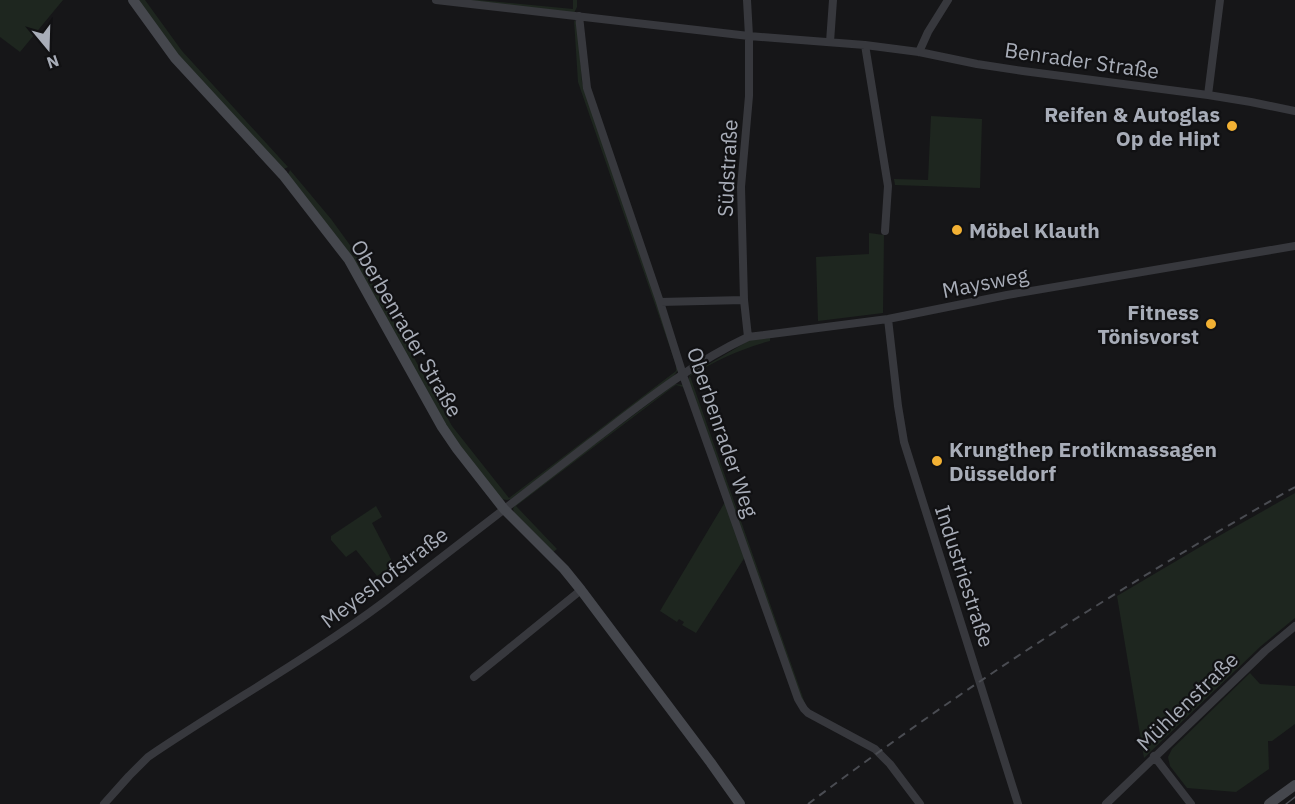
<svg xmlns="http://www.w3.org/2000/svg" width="1295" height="804" viewBox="0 0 1295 804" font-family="'IBM Plex Sans',sans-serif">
	<rect width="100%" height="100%" fill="#161618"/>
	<path fill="#1e261f" d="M0 0H63L20 52 0 37Z
		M137 0H145L182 51 288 167 282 170 180 60Z
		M458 0H479L573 9V0H577V7L574 13Z
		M574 20 578 25 582 82 678 364V370L673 377 511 499 507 500 501 499 447 428 350 255 287 176 290 170 331 219 355 252 452 426 509 498 676 371V365L578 82Z
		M931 116 982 119 980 188 895 185 894 179 928 180Z
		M869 233 884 235 883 313 818 321 816 257 869 254Z
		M770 338V341C740 349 717 360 690 376L808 712 799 694 688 381 690 375 750 340Z
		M675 384 683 385 686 392 683 387 676 385 673 387 516 506 557 549 552 553 515 516 513 509 515 504Z
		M1295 493V618L1261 646 1144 758 1117 596 1210 541Z
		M725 502 745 557 696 633 682 625 684 622 679 619 677 622 660 611Z
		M376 506 382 517 372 523 394 565 377 576 356 550 346 557 331 540V536Z
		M1250 673 1260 684 1295 686V724L1272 741H1268L1269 769 1236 792 1187 788 1170 766 1168 757 1172 749Z"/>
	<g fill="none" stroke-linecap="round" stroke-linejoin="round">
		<path stroke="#37383d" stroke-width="8" d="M436 0 749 36 865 45 919 52 977 64 1023 71 1208 95 1251 102 1295 111
			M747 0 749 36V96L741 187 744 300 748 337
			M579 16 587 88 660 302 683 375 798 699 804 709 808 713 875 749 890 764 920 804
			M830 42 833 0
			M865 45 888 186 885 231
			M919 52 928 32 948 0
			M1208 95 1220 0
			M660 302 744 300
			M888 319 898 406 904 442 1018 804
			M474 677 581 590
			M1154 756 1191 804
			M104 804 129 776 148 757C226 704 309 658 384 602 453 549 521 496 590 443 640 405 690 364 748 337L888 319 1007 295 1295 246
			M1106 804 1265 651 1295 626"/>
		<path stroke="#45474d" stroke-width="10" d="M133 0 175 58 283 175 349 260 442 427 457 449 504 509 564 569 581 590 711 763 740 804
			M1269 804 1295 785"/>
		<path stroke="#4a4c52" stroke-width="1.5" d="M1286 804 1295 797"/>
		<path stroke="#4a4c52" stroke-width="2" stroke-dasharray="8 6" stroke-linecap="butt" d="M808 804C899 736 992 671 1088 611 1156 568 1225 527 1295 487"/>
	</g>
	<g fill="#f2b134" stroke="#111113" stroke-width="2">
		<circle cx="1232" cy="126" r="6"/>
		<circle cx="957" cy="230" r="6"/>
		<circle cx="1211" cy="324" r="6"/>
		<circle cx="937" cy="461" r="6"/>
	</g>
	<g text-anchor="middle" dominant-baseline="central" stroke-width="4.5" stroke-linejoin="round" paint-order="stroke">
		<g font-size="21" fill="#a8adb8" stroke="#111113">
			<text transform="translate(1082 60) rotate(8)">Benrader Straße</text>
			<text transform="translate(727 168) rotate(-87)">Südstraße</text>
			<text transform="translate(985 282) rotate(-11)">Maysweg</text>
			<text transform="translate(407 328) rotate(60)">Oberbenrader Straße</text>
			<text transform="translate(723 432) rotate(71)">Oberbenrader Weg</text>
			<text transform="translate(965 576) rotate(72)">Industriestraße</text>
			<text transform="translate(384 577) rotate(-37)">Meyeshofstraße</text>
			<text transform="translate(1187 701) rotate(-44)">Mühlenstraße</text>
		</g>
		<g font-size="21" font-weight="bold" fill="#a8adb8" stroke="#111113" text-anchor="end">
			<text x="1220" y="114">Reifen &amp; Autoglas<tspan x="1220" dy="24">Op de Hipt</tspan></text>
			<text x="969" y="230" text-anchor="start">Möbel Klauth</text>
			<text x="1199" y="312">Fitness<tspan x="1199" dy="24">Tönisvorst</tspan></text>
			<text x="949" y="449" text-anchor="start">Krungthep Erotikmassagen<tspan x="949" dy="24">Düsseldorf</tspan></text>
		</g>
	</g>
	<g transform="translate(48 48) rotate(161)" stroke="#111113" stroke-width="4.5" paint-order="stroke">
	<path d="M0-4.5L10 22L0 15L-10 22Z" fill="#a8adb8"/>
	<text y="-9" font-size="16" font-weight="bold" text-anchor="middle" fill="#a8adb8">N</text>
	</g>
</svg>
